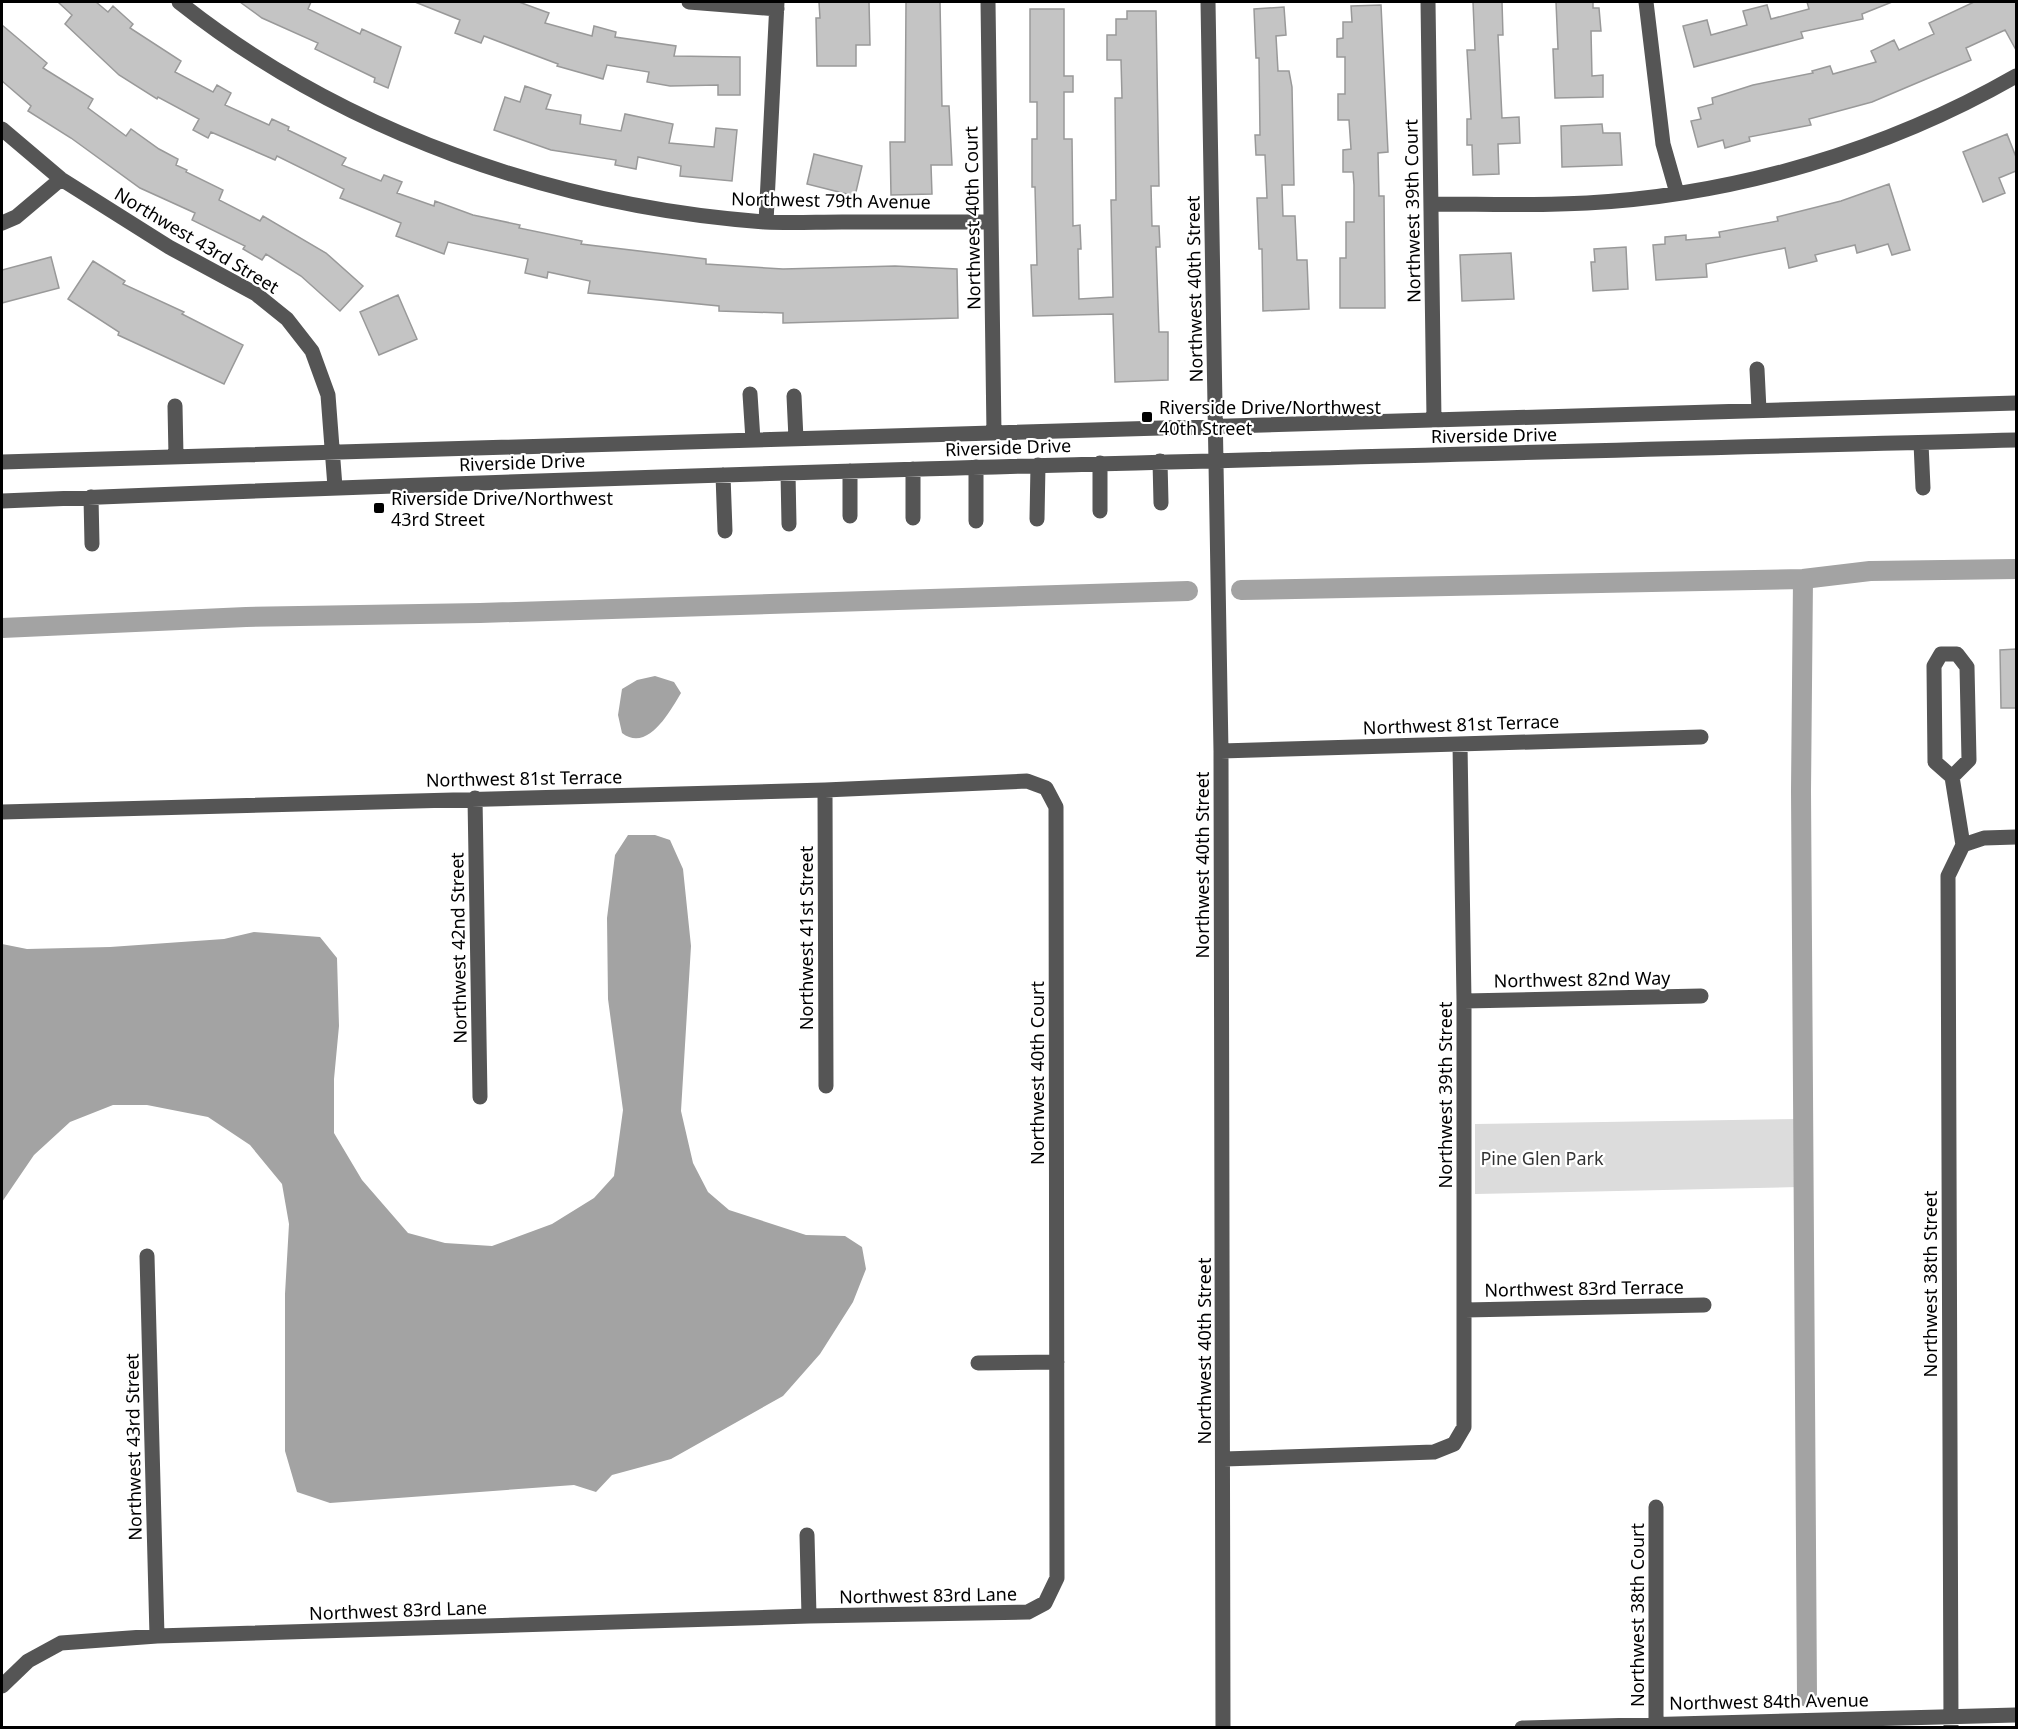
<svg xmlns="http://www.w3.org/2000/svg" width="2018" height="1729" viewBox="0 0 2018 1729" font-family="'Noto Sans',sans-serif">
	<rect width="100%" height="100%" fill="#fff"/>
	<path fill="#dcdcdc" d="M1798 1119V1187L1475 1194V1124Z"/>
	<path fill="#a3a3a3" d="M655 676 674 682 681 693C670 711 648 753 622 733L618 715 622 689 637 680Z
		M628 835H655L670 840 683 869 691 946 681 1111 693 1163 708 1192 729 1210 806 1235 845 1236 862 1247 866 1269 853 1302 820 1354 783 1396 671 1459 612 1475 596 1492 574 1485 330 1503 297 1492 285 1451V1294L289 1224 282 1184 250 1145 208 1117 147 1105H113L70 1122 34 1155 2 1202V944L27 949 110 947 224 939 254 932 320 937 337 958 339 1026 334 1079V1133L362 1180 408 1233 445 1243 492 1246 552 1224 594 1198 614 1176 623 1110 608 999 607 918 615 855Z"/>
	<g fill="none" stroke-linecap="round" stroke-linejoin="round">
		<path stroke="#a3a3a3" stroke-width="20" d="M1803 579 1801 791 1807 1697
			M1241 590 1803 579 1870 571 2016 569
			M2 628 246 617 480 613 1188 591"/>
	</g>
	<path fill="#c4c4c4" stroke="#999" stroke-width="1.5" d="M58 2H96L108 12 113 6 133 24 130 28 181 61 175 72 213 92 217 85 231 93 225 105 269 125 272 119 289 127 288 130 346 158 342 165 381 181 384 175 402 182 397 193 434 206 435 201 473 215 520 225 519 228 582 241 581 244 706 259V264L783 269 895 266 957 269 958 318 783 323V313L719 311V306L588 293 590 281 548 272 547 278 525 273 528 259 448 242 444 254 396 236 401 223 340 198 344 189 277 156 275 160 211 132 208 138 193 130 199 119 158 97 157 99 119 75 65 24 72 15Z
		M240 2H311L308 9 360 34 362 29 401 47 388 88 374 82 375 78 315 49 318 43 262 18Z
		M415 2H519L549 13 545 23 592 36 594 26 616 32 615 37 676 46 674 56 740 57V95H718V85L670 86 647 82 649 72 607 65 603 79 557 66 558 64 484 36 481 43 455 33 460 20Z
		M819 2H869L870 45H856V66H817L816 18H820Z
		M906 2H940L942 106H949L952 165H931L932 194 891 195 890 142H905Z
		M1473 2H1502L1503 35H1498L1502 118 1519 117 1520 143 1498 144 1499 174 1473 175 1472 145H1467V119H1471L1467 50H1475Z
		M1556 2H1593V8H1599L1601 31H1591L1592 76 1603 75V97L1555 98 1553 49H1558Z
		M1807 2H1892L1862 14 1863 19 1801 32 1803 38 1694 67 1683 26 1707 20 1711 35 1747 25 1743 11 1767 5 1771 19 1809 9Z
		M1974 2H2016V50L2005 30 1966 48 1971 60 1872 102 1809 119 1811 125 1749 137 1750 141 1725 148 1723 140 1698 147 1691 121 1701 119 1698 108 1713 104 1712 98 1753 85 1813 73 1812 71 1830 66 1833 74 1876 62 1871 51 1894 40 1899 50 1934 34 1929 23Z
		M1381 5 1388 152 1378 153 1379 196H1384L1385 308H1340V258H1346V222H1354V185L1353 172H1343V150L1351 149 1349 120H1338V94H1345V57H1337V39L1343 38V22H1352L1351 6Z
		M1284 7 1286 35 1276 36 1278 71H1289L1292 87 1294 185H1282L1283 216H1295L1297 260H1307L1309 309 1263 311 1262 249H1259L1257 198H1267L1265 155H1256L1255 135H1260L1259 58H1256L1254 9Z
		M1030 9H1064V76H1073V92H1064V139H1072L1073 226 1080 225 1081 249H1078L1079 299 1113 297 1111 200H1116L1115 98H1122L1121 60H1107V35H1116V19H1127V11H1156L1159 186H1151L1152 226H1159L1160 247H1156L1159 332H1168V380L1115 382 1113 314 1033 316 1031 265H1037L1035 187H1032V139H1037V102H1030Z
		M2 25 47 63 43 68 93 99 88 108 126 136 131 129 159 149 178 159 176 165 187 170 186 172 223 190 219 200 260 221 263 216 326 253 363 286 340 311 301 276 266 254 262 260 243 249 245 246 192 220 195 213 140 188 71 138 28 111 31 106 2 81Z
		M525 86 551 95 546 109 581 115 580 124 621 131 625 114 673 124 669 143 714 147 716 128 737 130 732 181 680 176 681 166 638 157 636 169 615 165 616 160 551 150 494 130 505 97 520 102Z
		M1602 124 1603 133H1620L1622 165 1562 167 1561 126Z
		M2007 134 2016 157V171L1999 178 2005 193 1983 202 1963 152Z
		M814 154 862 166 855 196 807 184Z
		M1889 184 1910 250 1892 255 1888 244 1857 253 1855 245 1815 255 1817 261 1789 268 1785 248 1706 264 1707 277 1656 280 1653 245 1665 244V237L1686 235V240L1720 237 1719 232 1778 221 1777 217 1841 201Z
		M1626 247 1628 289 1593 291 1591 262H1595L1594 249Z
		M1511 253 1514 299 1462 301 1460 255Z
		M51 257 59 288 2 303V270Z
		M93 261 125 281 123 284 184 312 182 314 243 345 224 384 118 335 119 332 68 299Z
		M398 295 417 339 379 355 360 312Z
		M2016 649V708H2001L2000 650Z"/>
	<g fill="none" stroke-linecap="round" stroke-linejoin="round">
		<path stroke="#555" stroke-width="15" d="M179 2C343 132 556 207 765 222 790 223 816 222 842 222 892 222 941 222 991 222
			M689 2 777 9
			M988 2 994 433
			M1208 2 1221 751 1223 1728
			M1428 2 1434 419
			M1646 2 1663 144 1677 193
			M2 129 61 179 169 247 256 294 287 319 312 351 328 395 335 487
			M1431 204C1483 204 1535 206 1587 203 1736 195 1887 150 2016 76
			M766 222 777 2
			M2 223 16 217 61 179
			M1757 369 1759 410
			M750 394 753 440
			M794 396 796 439
			M175 406 176 456
			M1921 443 1923 488
			M1160 461 1161 503
			M2 462 2016 403
			M1100 463V511
			M976 467V521
			M788 473 789 524
			M723 475 725 531
			M91 497 92 544
			M2 501C673 473 1345 457 2016 440
			M850 516V471
			M913 518V469
			M1037 519 1038 465
			M1221 751 1701 737
			M1952 777 1969 760 1967 667 1957 654H1941L1934 666 1935 762 1952 777 1963 845
			M825 790 826 1086
			M475 798 480 1097
			M2 812 825 790 1027 781 1046 788 1056 807 1057 1578 1045 1603 1028 1612 809 1616 157 1636 61 1643 28 1661 2 1686
			M1464 1001 1701 996
			M147 1256 157 1636
			M1465 1310 1704 1305
			M978 1363 1057 1362
			M1224 1459 1434 1452 1454 1444 1464 1427V1001L1460 744
			M1656 1507V1723
			M807 1535 809 1616
			M1522 1728 2016 1715
			M1951 1728 1948 876 1963 845 1984 838 2016 837"/>
	</g>
	<g fill="#000" stroke="#fff" stroke-width="2">
		<rect x="1141" y="411" width="12" height="12" rx="3"/>
		<rect x="373" y="502" width="12" height="12" rx="3"/>
	</g>
	<g text-anchor="middle" dominant-baseline="central" stroke-width="4.5" stroke-linejoin="round" paint-order="stroke">
		<g font-size="18" fill="#000" stroke="#fff">
			<text transform="translate(831 200) rotate(1)">Northwest 79th Avenue</text>
			<text transform="translate(1412 211) rotate(-91)">Northwest 39th Court</text>
			<text transform="translate(972 218) rotate(-91)">Northwest 40th Court</text>
			<text transform="translate(197 240) rotate(31)">Northwest 43rd Street</text>
			<text transform="translate(1194 289) rotate(-91)">Northwest 40th Street</text>
			<text transform="translate(1494 435) rotate(-1)">Riverside Drive</text>
			<text transform="translate(1008 447) rotate(-2)">Riverside Drive</text>
			<text transform="translate(522 462) rotate(-2)">Riverside Drive</text>
			<text transform="translate(1461 724) rotate(-2)">Northwest 81st Terrace</text>
			<text transform="translate(524 778) rotate(-1)">Northwest 81st Terrace</text>
			<text transform="translate(1202 865) rotate(-90)">Northwest 40th Street</text>
			<text transform="translate(806 938) rotate(-90)">Northwest 41st Street</text>
			<text transform="translate(458 948) rotate(-91)">Northwest 42nd Street</text>
			<text transform="translate(1582 979) rotate(-1)">Northwest 82nd Way</text>
			<text transform="translate(1037 1073) rotate(-90)">Northwest 40th Court</text>
			<text transform="translate(1445 1095) rotate(-90)">Northwest 39th Street</text>
			<text transform="translate(1930 1284) rotate(-90)">Northwest 38th Street</text>
			<text transform="translate(1584 1288) rotate(-1)">Northwest 83rd Terrace</text>
			<text transform="translate(1204 1351) rotate(-90)">Northwest 40th Street</text>
			<text transform="translate(133 1447) rotate(-91)">Northwest 43rd Street</text>
			<text transform="translate(928 1595) rotate(-1)">Northwest 83rd Lane</text>
			<text transform="translate(398 1610) rotate(-2)">Northwest 83rd Lane</text>
			<text transform="translate(1637 1615) rotate(-90)">Northwest 38th Court</text>
			<text transform="translate(1769 1701) rotate(-1)">Northwest 84th Avenue</text>
		</g>
		<g font-size="18" fill="#000" stroke="#fff" text-anchor="start">
			<text x="1159" y="407">Riverside Drive/Northwest<tspan x="1159" dy="21">40th Street</tspan></text>
			<text x="391" y="498">Riverside Drive/Northwest<tspan x="391" dy="21">43rd Street</tspan></text>
		</g>
		<g font-size="18" fill="#333" stroke="#fff">
			<text x="1542" y="1158">Pine Glen Park</text>
		</g>
	</g>
	<rect width="2018" height="1729" fill="none" stroke="#000000" stroke-width="6"/>
</svg>
